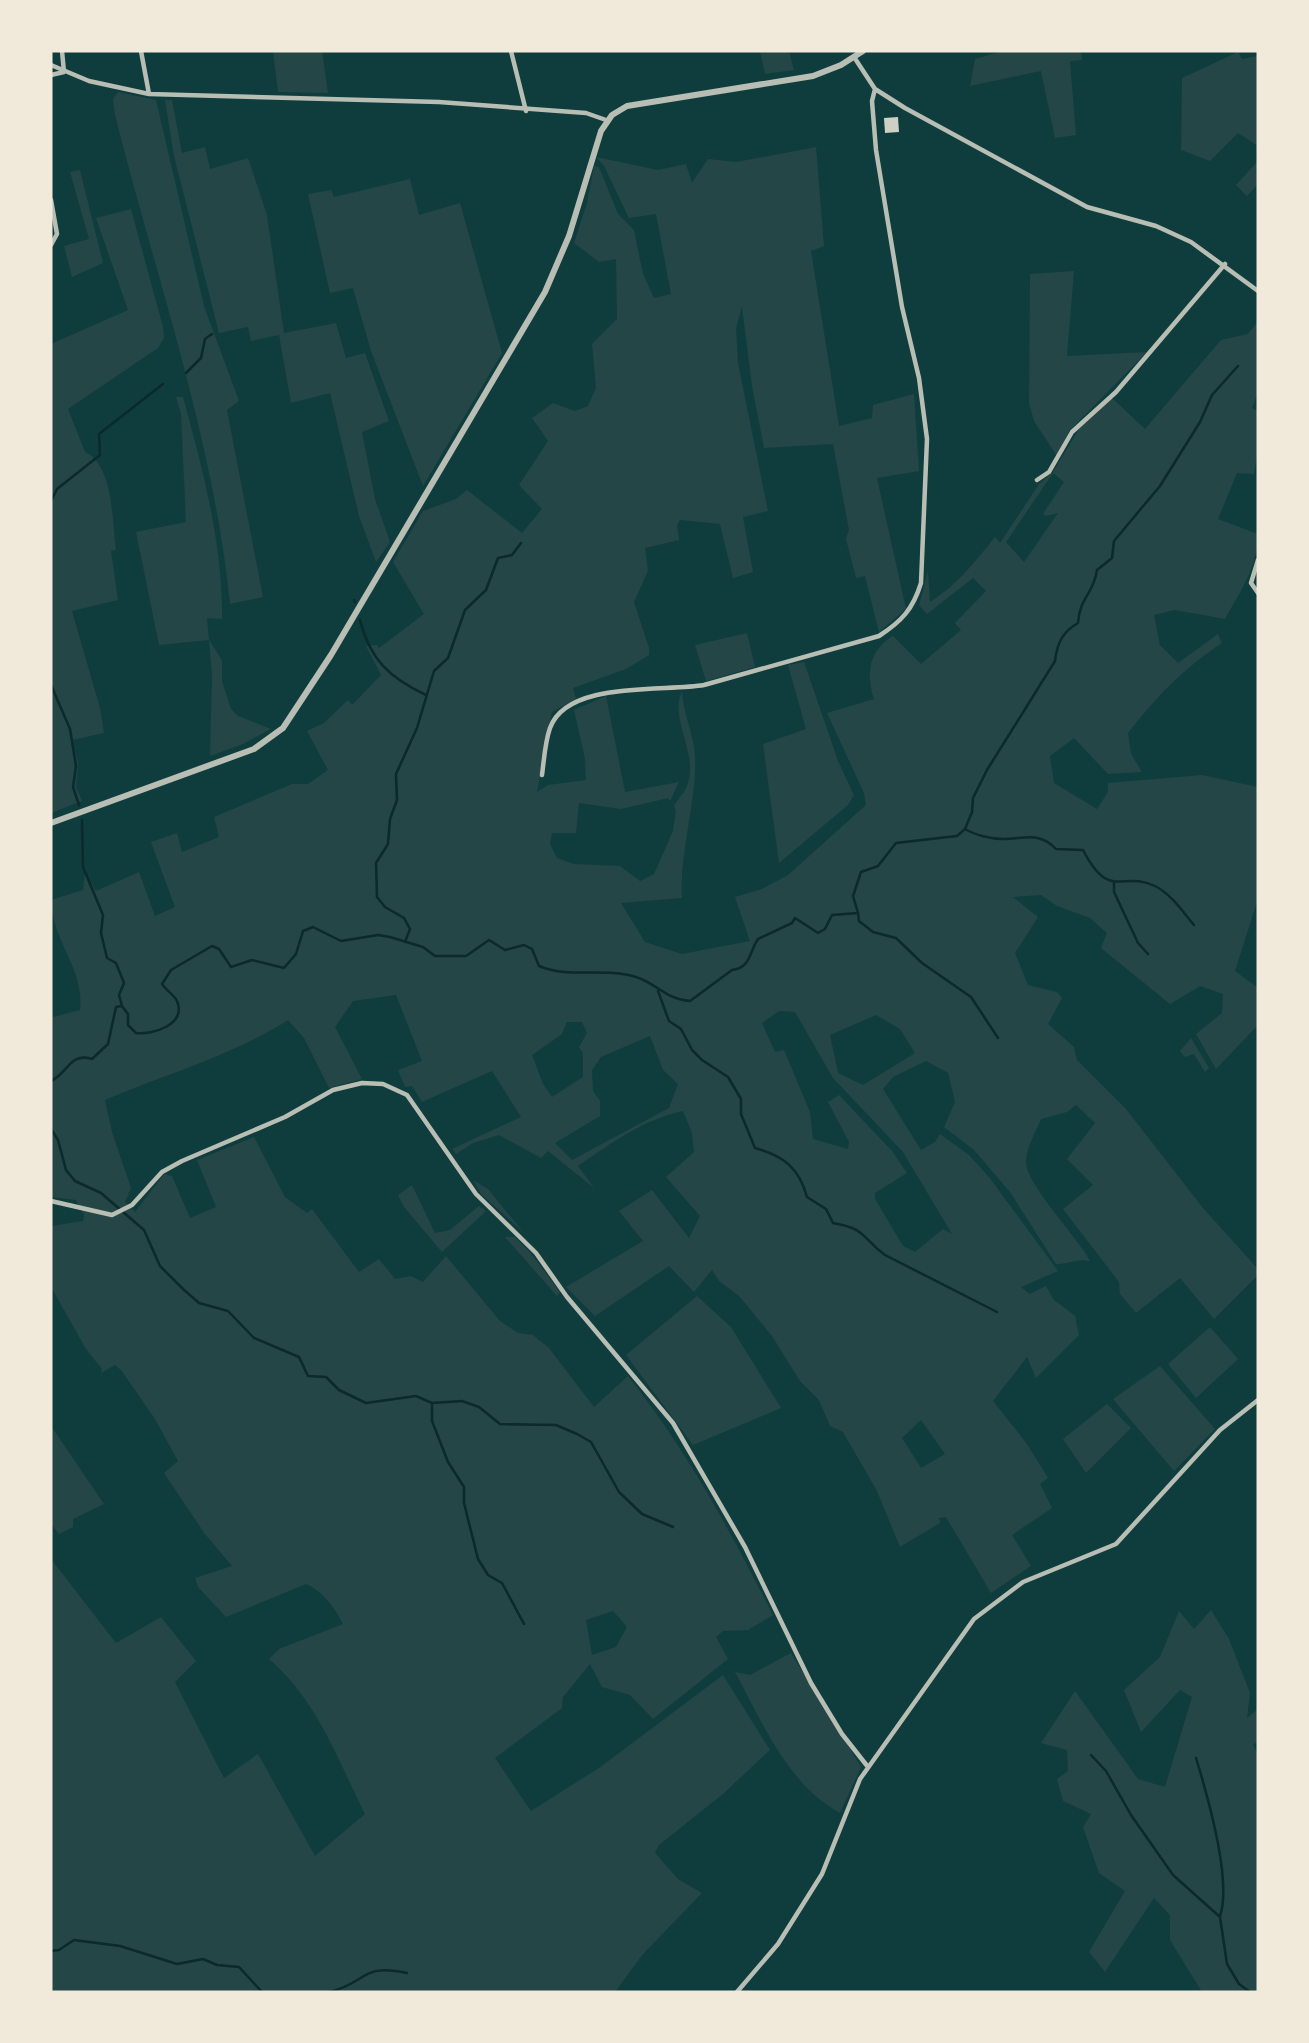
<svg xmlns="http://www.w3.org/2000/svg" width="1309" height="2043" viewBox="0 0 1309 2043" font-family="'Sofia Sans Condensed',sans-serif">
	<rect width="100%" height="100%" fill="#0f3d3e"/>
	<path fill="#244646" fill-rule="evenodd" d="M273 51H322L328 93 278 92Z
		M760 51H789L794 70 765 74Z
		M1003 51H1081L1082 60 1070 61 1076 135 1055 138 1041 71 970 86 975 59Z
		M1238 52 1242 59 1258 56V146L1238 133 1210 161 1181 150 1182 78Z
		M118 92 156 100 204 306 239 401 227 410 263 597 230 604C213 437 156 278 115 115L113 99Z
		M165 100H172L182 153 205 147 210 169 248 158 267 215 284 333 336 323 346 358 365 353 389 421 362 432 375 499 390 542 376 562 359 516 330 393 291 403 279 335 251 341 248 327 219 333 174 156Z
		M816 147 824 246 811 251 839 426 872 418 873 405 914 394 919 471 877 478 906 609 879 632 865 576 856 578 846 539 849 530 833 444 764 448 752 386 742 307 736 328 738 363 768 511 743 517 753 572 733 578 720 524 680 520 677 525 679 540 645 548 648 571 634 602 649 648V655L626 669 573 688 576 699 552 712 537 792 548 785 586 780 585 759 574 710 606 696 625 792 679 782 670 801 668 798 621 809 579 803 576 833H552L550 844 557 858 574 864 620 866 640 881 654 874 673 831 676 810 674 806C678 799 686 791 688 783 698 752 669 720 682 691 683 714 694 734 695 756 697 804 679 851 682 898L621 903 645 942 682 954 750 941 735 897 762 889 788 875 866 805 864 793 827 713 874 699C865 673 870 649 893 636L921 664 961 630 955 623 986 591 973 578 927 614 919 605 928 571 930 602C957 585 975 562 995 537L1000 543 1039 484 1053 472 1079 429 1112 398 1145 429 1221 340 1248 334 1258 321V392L1252 408 1258 411V449L1254 474 1237 473 1218 519 1258 534C1258 566 1240 592 1225 619L1175 610 1154 615 1160 645 1178 663 1218 634 1222 643C1182 670 1158 695 1128 733L1131 754 1142 772 1108 774 1074 738 1050 756 1054 783 1097 809 1108 792V783L1202 775 1258 787V899L1235 971 1258 988V1025L1216 1069 1196 1034 1222 1013 1223 994 1200 986 1170 1004 1101 948 1107 933 1090 918 1057 906 1041 895 1013 897 1038 917 1015 953 1028 985 1057 992 1062 998 1048 1024 1074 1047 1077 1060 1126 1109 1203 1208 1258 1269V1275L1214 1319 1180 1278 1136 1313 1120 1294 1119 1282 1063 1209 1093 1185 1067 1159 1095 1123 1076 1105 1067 1112 1041 1119C1036 1131 1027 1147 1026 1160 1024 1183 1078 1237 1090 1261 1077 1258 1069 1264 1056 1264L1010 1192 974 1150 944 1127 955 1102 948 1073 926 1061 893 1077 883 1089 921 1150 935 1142 940 1134 969 1155 989 1177 1058 1271 1021 1287 1030 1294 1046 1286 1053 1299 1075 1316 1079 1335 1036 1378 1027 1357 993 1401 1027 1444 1048 1478 1040 1484 1052 1508 1012 1535 1031 1566 991 1593 946 1517 939 1518 940 1523 900 1547 877 1491 843 1432 830 1426 819 1400 800 1381 772 1336 739 1296 719 1281 712 1270 694 1292 669 1266 595 1316 566 1287 643 1241 619 1211 652 1190 689 1238 700 1216 666 1177 694 1152 692 1133 683 1111C644 1119 610 1144 578 1166L594 1188 548 1151 541 1158 499 1135 473 1143 456 1154 452 1149 521 1117 492 1071 422 1102 412 1086 405 1087 398 1070 422 1061 396 995 353 1001 335 1027 362 1079 329 1088 304 1038 288 1020C232 1056 166 1074 105 1100L112 1132 131 1188 125 1202 135 1212 164 1174 172 1176 190 1218 216 1207 197 1160 254 1137 285 1197 307 1213 312 1209 359 1272 379 1259 395 1279 411 1276 423 1282 446 1256 500 1321 518 1333 533 1335 549 1348 594 1407 628 1376C687 1450 730 1531 773 1615L748 1630 723 1631 716 1637 728 1659 653 1719 630 1695 602 1687 590 1664 563 1697 562 1708 495 1758 531 1811 599 1768 723 1675 770 1750 723 1794 659 1845 655 1853 678 1879 702 1893 643 1954 615 1992H51V1559L116 1643 161 1617 196 1661 175 1682 224 1778 258 1754 315 1856 365 1814C336 1756 318 1702 269 1659L279 1649 343 1624C335 1608 323 1591 306 1584L226 1617 198 1587 195 1578 232 1566 205 1534 164 1473 178 1461 155 1419 121 1370 115 1365 101 1373 102 1369 86 1349 51 1287V1226L83 1221 84 1215 76 1200 51 1197V1011L53 1017 80 1010C85 969 51 939 51 900L83 890 85 872 96 891 139 872 155 916 175 907 151 842 177 833 182 852 219 837 214 817 292 784H308L328 770 307 731 324 723 348 700 352 705 381 675 366 646 377 645 379 648 424 614 393 562 423 511 456 499 467 490 522 533 542 509 519 485 548 441 532 418 553 403 575 411 588 406 596 388 592 344 617 319 616 259 599 262 574 243 587 203 594 166 599 167 618 214 634 230 643 274 654 298 671 294 656 214 629 218 604 166 596 157 658 170 686 164 692 183 708 159 736 162ZM1053 473 1064 482 1043 514 1046 516 1058 513 1024 562 1006 542ZM779 1011 795 1012 833 1078 903 1152 952 1234 943 1229 915 1252 903 1246 875 1199V1193L907 1173 892 1151 839 1095 828 1102 849 1142 848 1149 813 1139 810 1112 784 1050 775 1052 762 1023ZM876 1015 900 1029 915 1053 863 1085 838 1073 830 1035ZM567 1022H582L587 1033 579 1047 583 1053V1077L552 1097 543 1084 532 1055 562 1034ZM650 1036 663 1070 678 1084 669 1108 572 1160 555 1143 600 1116V1101L593 1091 592 1070 601 1057ZM921 1420 945 1454 921 1468 902 1438ZM613 1611 627 1627 616 1647 592 1655 586 1620Z
		M1258 161V184L1247 196 1236 185Z
		M80 170 103 263 72 277 64 246 89 239 70 172Z
		M410 179 419 215 460 203 502 353 423 486 371 351 353 288 330 293 308 194 331 190 334 197Z
		M131 209 163 327 164 338 158 348 68 409 85 452C114 465 112 522 116 550L111 551 118 600 72 611 100 708 104 733 72 740 78 763 76 787 82 801 51 813V344L128 310 96 218Z
		M1074 271 1067 356 1147 352 1069 431 1057 456 1034 421 1029 403 1030 274Z
		M176 397H183C203 470 223 545 222 619L207 618 209 640 222 660V681L231 709 238 716 271 729 243 744 210 756 212 675 209 640 159 645 136 532 186 522 181 414Z
		M747 633 755 667 706 681 695 645Z
		M804 662 838 761 854 795 848 805 779 863 763 744 806 729 788 665Z
		M1191 1038 1209 1068 1205 1072 1194 1054 1185 1057 1180 1051Z
		M473 1180 488 1189 524 1233 481 1194Z
		M412 1185 435 1233 450 1230 479 1206 486 1211 442 1252 404 1207 398 1195Z
		M505 1237H515L530 1252 560 1292 557 1296Z
		M697 1296 731 1327 781 1408 693 1445 626 1355Z
		M1210 1327 1238 1359 1196 1398 1168 1364Z
		M1160 1366 1215 1429 1174 1471 1113 1399Z
		M1107 1404 1131 1428 1086 1473 1063 1439Z
		M51 1426 104 1504 73 1519V1527L59 1534 51 1524Z
		M1211 1610 1229 1639 1250 1693 1247 1718 1258 1709V1741L1253 1745 1258 1754V1992H1202L1170 1940V1915L1154 1898 1105 1972 1089 1952 1125 1891 1099 1873 1083 1827 1091 1814 1063 1801 1057 1779 1068 1771 1067 1750 1041 1743 1075 1691 1138 1779 1165 1787 1192 1697 1180 1690 1141 1732 1124 1690 1160 1657 1179 1611 1194 1629Z
		M791 1653 861 1767 840 1813C788 1785 762 1722 735 1672L750 1675Z"/>
	<g fill="none" stroke-linecap="round" stroke-linejoin="round">
		<path stroke="#0a2a2b" stroke-width="2.5" d="M186 373 201 358 205 339 212 334
			M51 501 57 489 100 455 99 434 163 384
			M354 600 355 602
			M360 620C370 660 390 678 426 695
			M51 685 70 729 76 766 73 787 79 805
			M82 820 83 867 103 915 101 933 107 958 116 963 124 983 119 995 122 1006
			M965 829C975 835 991 839 1003 839 1025 839 1039 831 1056 849L1083 850C1110 902 1122 870 1155 886 1171 894 1183 912 1194 925
			M1114 883V892L1138 943 1148 954
			M858 913 859 921 873 932 896 938 922 963 971 997 998 1038
			M405 942 410 929 404 918 385 907 377 897 376 863 388 844 390 819 397 800 396 774 417 728 434 671 448 658 465 610 486 590 498 558 512 555 521 543
			M658 991 669 1021 681 1029 692 1050 702 1060 728 1077 741 1099V1114L755 1148C784 1156 799 1168 807 1197L826 1209 833 1223C867 1229 861 1237 885 1255L997 1312
			M51 1081C68 1073 70 1052 92 1059L108 1044 116 1007 122 1006 128 1014V1025L136 1033C152 1035 187 1025 177 1001 175 996 166 990 162 984L171 970 212 946 219 949 231 967 252 960 284 968 296 954 303 931 313 927 341 941 378 935 390 937 423 947 435 956H466L489 940 505 950 524 945 532 949 539 966C569 979 604 967 636 977 656 983 667 1000 690 1001L732 970C751 968 749 952 758 939L792 923 795 918 818 933 825 929 832 915 858 913 853 896 861 872 878 866 896 843 957 836 965 829 972 812 973 798 987 770 1055 661C1057 644 1062 632 1078 623 1080 596 1093 596 1097 570L1112 558 1114 541 1160 486 1200 422 1212 395 1238 366
			M51 1129 58 1140 66 1170 75 1181 101 1193 144 1230 160 1266 183 1289 199 1303 228 1311 254 1338 299 1357 308 1376 326 1377 339 1390 366 1403 416 1396 432 1403 462 1401 479 1407 500 1424 556 1425 577 1434 591 1442 619 1492 642 1514 673 1527
			M432 1405V1421L448 1462 464 1487V1503L478 1559 488 1575 502 1583 524 1624
			M1091 1755 1106 1771 1131 1815 1173 1875 1220 1917 1227 1964 1239 1984 1250 1992
			M1196 1758C1207 1794 1232 1881 1220 1916
			M51 1951 59 1950 74 1940 120 1946 177 1964 203 1959 217 1965 239 1967 262 1992
			M329 1992C368 1983 360 1963 407 1973"/>
	</g>
	<path fill="#cfcfc3" d="M898 117 899 132 885 133 884 118Z"/>
	<g fill="none" stroke-linecap="round" stroke-linejoin="round">
		<path stroke="#b8beb3" stroke-width="4.5" d="M141 51 149 94
			M511 51 526 111
			M854 57 875 89 905 108 1087 207 1156 226 1191 242 1258 291
			M51 65 89 81 149 94 439 102 586 113 606 120
			M51 75 64 72 62 51
			M51 200 57 234 51 245
			M1037 480 1049 472 1072 432 1116 392 1225 264
			M1258 560 1251 583 1258 593
			M542 775C544 760 545 742 550 728 567 680 665 692 704 685L879 636C902 621 913 609 921 583L927 439 919 378 902 307 876 150 872 101 875 89
			M51 1201 112 1215 132 1205 162 1172 182 1161 285 1117 333 1090 362 1083 383 1084 407 1095 476 1194 536 1253 567 1297 673 1423 745 1547 811 1683 842 1734 868 1767
			M737 1992 778 1944 822 1874 860 1779 974 1619 1023 1582 1116 1544 1220 1430 1258 1400"/>
		<path stroke="#b8beb3" stroke-width="6" d="M51 823 254 749 283 728 331 655 545 292 569 236 601 131 612 115 627 106 813 76 841 65 863 51"/>
	</g>
	<rect width="1309" height="2043" fill="none" stroke="#f1e9da" stroke-width="105"/>
</svg>
